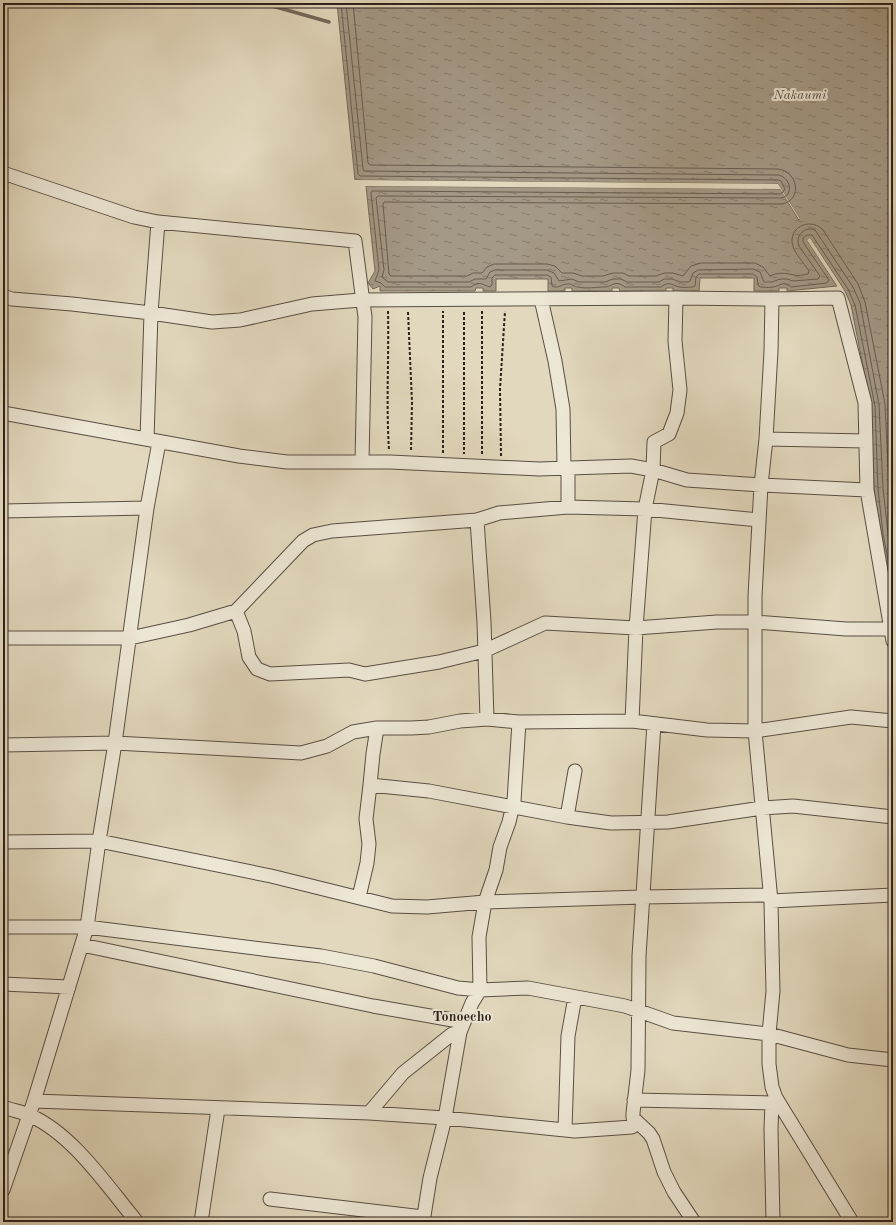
<svg xmlns="http://www.w3.org/2000/svg" width="896" height="1225" viewBox="0 0 896 1225" font-family="'Old Standard TT',serif">
	<defs>
		<pattern id="water-ripples" width="26" height="14" patternUnits="userSpaceOnUse"><rect width="26" height="14" fill="#a49986"/><path d="M2 4q2-2 4 0t4 0M15 11q2-2 4 0t4 0" fill="none" stroke="#867c6d"/></pattern>
	</defs>
	<rect width="100%" height="100%" fill="#e2d8bd"/>
	<filter id="stains"><feTurbulence type="fractalNoise" baseFrequency=".005" numOctaves="4"/><feColorMatrix values="0 0 0 0 .2 0 0 0 0 .09 0 0 0 0 .02 0 0 0 .5 -.17"/></filter>
	<radialGradient id="worn" r=".72"><stop offset=".6" stop-color="#630" stop-opacity="0"/><stop offset="1" stop-color="#630" stop-opacity=".3"/></radialGradient>
	<path fill="url(#water-ripples)" stroke="#74695b" d="M337 3H893V606L879 535 874 489 871 407 851 305 845 291 810 238 807 240 837 286 787 291V288H779V291H754V278H700L699 291H673V288H666V291H620L619 288H612V291H572V288H565V291H548V279H496V291H483V288H476L475 291H380V286L373 289 368 283 375 271 366 186 780 189 799 220 800 219 778 184 355 180Z"/>
	<path fill="#e2d8bd" d="M355 180 778 184 800 219H799L780 189 364 186 366 184 778 187 777 186 355 182Z
		M810 238 841 286 844 291H842L839 287V288L807 240Z"/>
	<g fill="none" stroke-linecap="round" stroke-linejoin="round">
		<path stroke="#685c50" stroke-width="1" d="M341 3 358 174 360 176 778 180 781 181 785 189 783 192 780 194 372 191 371 193 379 270 375 281 381 283 385 287H471C480 280 482 285 490 287L492 285V278L495 275H547L551 277 552 286C559 289 561 284 567 284 572 283 574 287 578 287 587 289 596 287 604 287 613 287 614 279 625 287H661C670 280 672 286 680 287 684 288 689 287 693 287L695 286 696 277 699 274H753L757 277 758 285 760 287C764 287 769 288 773 287 781 286 782 280 791 287L827 283 829 280 803 242V238L807 235H812L848 289 855 305 875 406 878 489 883 534 893 585
			M346 3 363 169 364 171 778 175C790 177 795 195 781 198L378 196 376 198 384 270 382 277 388 282H469L475 279H486L490 272 495 270H547L554 273 559 281 572 279 579 282H605L613 279H621L627 282H659L664 279H672L680 282H689L690 281 693 273 698 270 753 269 760 272 764 282H772L780 279H787L793 281 818 279 820 276 799 246C795 235 805 226 815 230L853 287 860 303 879 405 883 488 888 533 893 558
			M353 3 368 163 370 165 778 169C798 171 803 200 782 204L384 202 383 204 389 274 391 276H467L473 273H482L487 267 494 264H547L555 266 562 273H573L582 276H603L613 273H623L629 276H656L664 273H673L683 276 691 266 701 263H755L763 267 770 276C778 272 785 273 794 275 798 276 803 275 808 274L809 271C804 263 793 252 792 242 791 225 812 218 823 230L858 284 865 302 885 404 889 487 893 523"/>
		<path stroke="#74695b" stroke-width="3.5" d="M262 3 329 22"/>
		<defs>
			<path id="minor" d="M3 173 134 217 158 222 355 241 365 317 362 461
				M3 296 12 299 72 304 151 313 212 322 240 320 312 304 361 300 676 298 772 299 838 298 865 403 867 490 893 641
				M541 299 555 361 563 409 564 468
				M772 299 771 351 766 439 761 485 755 596V731L771 901 772 948 773 991 769 1034V1064L772 1087 776 1098 852 1222
				M3 413 239 456 287 462H390L539 469 631 466 653 470 687 480 761 485 867 490
				M147 439 151 313 158 222
				M766 439 866 441
				M568 507 645 509 759 520
				M3 511 147 508
				M236 611 244 631 249 657 257 669 270 674 349 670 365 674 439 662 484 651 545 623 636 628 717 622H755L846 629H891
				M3 638H130L189 625 236 611 303 541 313 535 332 531 477 520
				M487 719 484 622 477 520 499 513 568 507V468
				M632 721 636 628 645 509 653 470 654 442 669 434 677 413 680 390 675 341 676 298
				M654 724 639 956 638 1070 633 1113V1118L649 1133 653 1139 664 1172 674 1192 694 1222
				M377 728 373 754 370 785 429 791 567 817
				M3 745 115 743 301 753 327 746 353 732 377 728H411L429 727 460 721 487 719 519 722 632 721 707 730 755 731 851 717 893 721
				M575 771 567 817 611 823 668 822 762 808 793 806 893 817
				M3 842 99 841 271 876 392 906 427 907 485 902 643 897 770 895
				M359 897 367 863 369 844 366 819 370 785
				M771 901 893 895
				M3 927H87L270 950 321 956 374 966 458 988 480 990 528 988 625 1006 673 1023 769 1034 848 1055 893 1060
				M82 945 373 1006 464 1022
				M3 984 69 987
				M634 1100 772 1103
				M34 1101 369 1113 445 1118 575 1131 632 1127 637 1123
				M3 1107C12 1110 21 1112 29 1115 73 1134 107 1186 137 1222
				M369 1113 403 1073 452 1034 460 1032
				M565 1130 568 1036 575 997
				M3 1190 34 1101 87 927 99 841 115 743 147 508 159 442
				M270 1199 423 1217
				M201 1222 218 1109
				M423 1222 430 1178 445 1118 460 1032 472 1003 480 990 479 937 485 902 496 870 500 847 509 822 514 801 519 722
				M773 1222 771 1129 772 1103 776 1098"/>
		</defs>
		<use href="#minor" stroke="#5a4e44" stroke-width="15"/>
		<path stroke="#2c201b" stroke-width="2" stroke-dasharray="3 2" stroke-linecap="butt" d="M388 311C389 357 386 404 389 450
			M408 312 412 402 411 451
			M464 312V454
			M443 453V311
			M482 454V310
			M501 456 500 389 505 311"/>
		<use href="#minor" stroke="#ece6d4" stroke-width="13"/>
	</g>
	<g text-anchor="middle" dominant-baseline="central" stroke-width="4" stroke-linejoin="round" paint-order="stroke">
		<g font-size="13" font-style="italic" fill="#564a40" stroke="#ece6d4">
			<text x="800" y="95">Nakaumi</text>
		</g>
		<g font-size="14" font-weight="bold" fill="#2c201b" stroke="#ece6d4">
			<text x="462" y="1017">Tonoecho</text>
		</g>
	</g>
	<rect width="896" height="1225" fill="none" stroke="#e2d8bd" stroke-width="16"/>
	<rect x="4" y="4" width="888" height="1217" fill="none" stroke="#2c201b" stroke-width="2"/>
	<rect x="8" y="8" width="880" height="1209" fill="none" stroke="#2c201b"/>
	<rect width="100%" height="100%" filter="url(#stains)"/>
	<rect width="100%" height="100%" fill="url(#worn)"/>
</svg>
